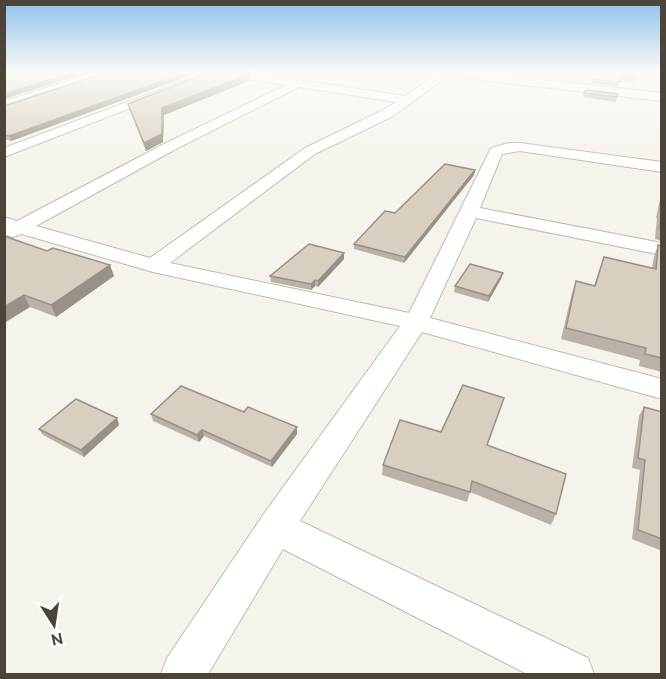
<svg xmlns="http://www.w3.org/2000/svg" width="666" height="679" viewBox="0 0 666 679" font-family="Ubuntu,sans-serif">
	<rect width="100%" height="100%" fill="#f6f3ec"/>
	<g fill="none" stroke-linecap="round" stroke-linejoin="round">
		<defs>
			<path id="street" d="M95 73H112L4 109V101Z
				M205 73H221L4 157V148Z
				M225 73H253L405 96 438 73H479L662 93V101L448 76 393 116 315 154 170 263 409 313 491 148 509 143H520L662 162V172L520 151 502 154 480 208 662 243V255L476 218 430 318 662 379V399L422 332 300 521 588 658 594 674H527L283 549 208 674H161L167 658 263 515 400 326 153 272 22 234 13 237 6 235 4 217 17 221 164 144 286 85 230 76ZM299 87 396 102 383 110 305 148 150 258 36 226 174 150Z"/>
		</defs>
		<use href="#street" stroke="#c2bbae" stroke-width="2"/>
		<use href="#street" fill="#fff" fill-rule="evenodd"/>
	</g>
	<path fill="#bab2a6" d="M104 73H197L11 141 4 139V106Z
		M596 73 635 78 634 82 620 80 618 86 591 83Z
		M248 75 249 81 164 115 163 142 146 151 130 111 128 104Z
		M584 93 617 97 616 102 583 97Z
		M474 175 404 263 354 249V244L395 213Z
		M662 190V241L655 239 657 218H656Z
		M4 236 114 276 56 317 30 307 4 323Z
		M658 245 662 246V372L639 366 640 360 561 339 572 293 576 281 594 286 604 257 652 268 654 256Z
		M344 259 318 287 315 286 311 290 271 282 270 276Z
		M503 273 501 279 488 302 454 292 455 286Z
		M504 398 487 445 556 514 551 525 470 492 467 502 382 475 383 465Z
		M644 407 662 412V551L632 539 640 470 632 468 639 416Z
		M244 412 297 427V434L272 467 204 436 199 442 153 421 151 414Z
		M117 418 119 425 84 457 43 435 39 429Z"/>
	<path fill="#979187" d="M72 73H86L4 99V94Z
		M185 73H197L11 141 9 136Z
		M248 75 249 81 164 115 163 142 146 151 144 143 162 108Z
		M475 170 474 175 404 263 405 257Z
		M344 253V259L318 287V281Z
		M110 265 114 276 56 317 51 305Z
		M503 273 501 279 488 302 489 296Z
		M315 280V286L311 290V284Z
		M24 295 30 307 4 323V307Z
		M117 418 119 425 84 457 81 450Z
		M297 427V434L272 467 271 461Z
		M202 430 204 436 199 442 197 435Z"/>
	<path fill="#d8cfc1" stroke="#979187" stroke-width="1.5" d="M4 73H72L4 94Z
		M104 73H185L9 136 4 135V106Z
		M207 73H238L248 75 162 108V134L144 143 128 104Z
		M596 73H636L635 78 621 76 620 82 592 79Z
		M586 90 618 94 617 97 584 93Z
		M445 164 475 170 405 257 354 244 385 211 395 213Z
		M662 210V229H660Z
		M4 236 47 251 53 248 110 265 51 305 24 295 4 307Z
		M309 244 344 253 318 281 315 280 311 284 270 276Z
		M658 245 662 246V358L645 354 646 348 566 328 576 281 595 286 604 257 656 269Z
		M470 264 503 273 489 296 455 286Z
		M463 385 504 398 487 445 566 474 556 514 472 481 470 492 383 465 400 420 441 432Z
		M181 386 244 412 248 407 297 427 271 461 202 430 197 435 151 414Z
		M76 399 117 418 81 450 39 429Z
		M644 407 662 412V539L638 530 645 460 638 458Z"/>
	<linearGradient id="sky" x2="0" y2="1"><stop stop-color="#8fc1ec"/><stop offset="0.43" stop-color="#fbfaf6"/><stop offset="1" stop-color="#fbfaf6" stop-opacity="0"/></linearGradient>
	<rect width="666" height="168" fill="url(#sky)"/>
	<rect width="666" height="679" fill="none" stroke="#4b4439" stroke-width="12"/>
	<g transform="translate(54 625) rotate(168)" stroke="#ffffff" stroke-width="4.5" paint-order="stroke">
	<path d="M0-4.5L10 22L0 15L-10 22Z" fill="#4b4439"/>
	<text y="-9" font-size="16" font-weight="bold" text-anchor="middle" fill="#4b4439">N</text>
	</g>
</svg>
